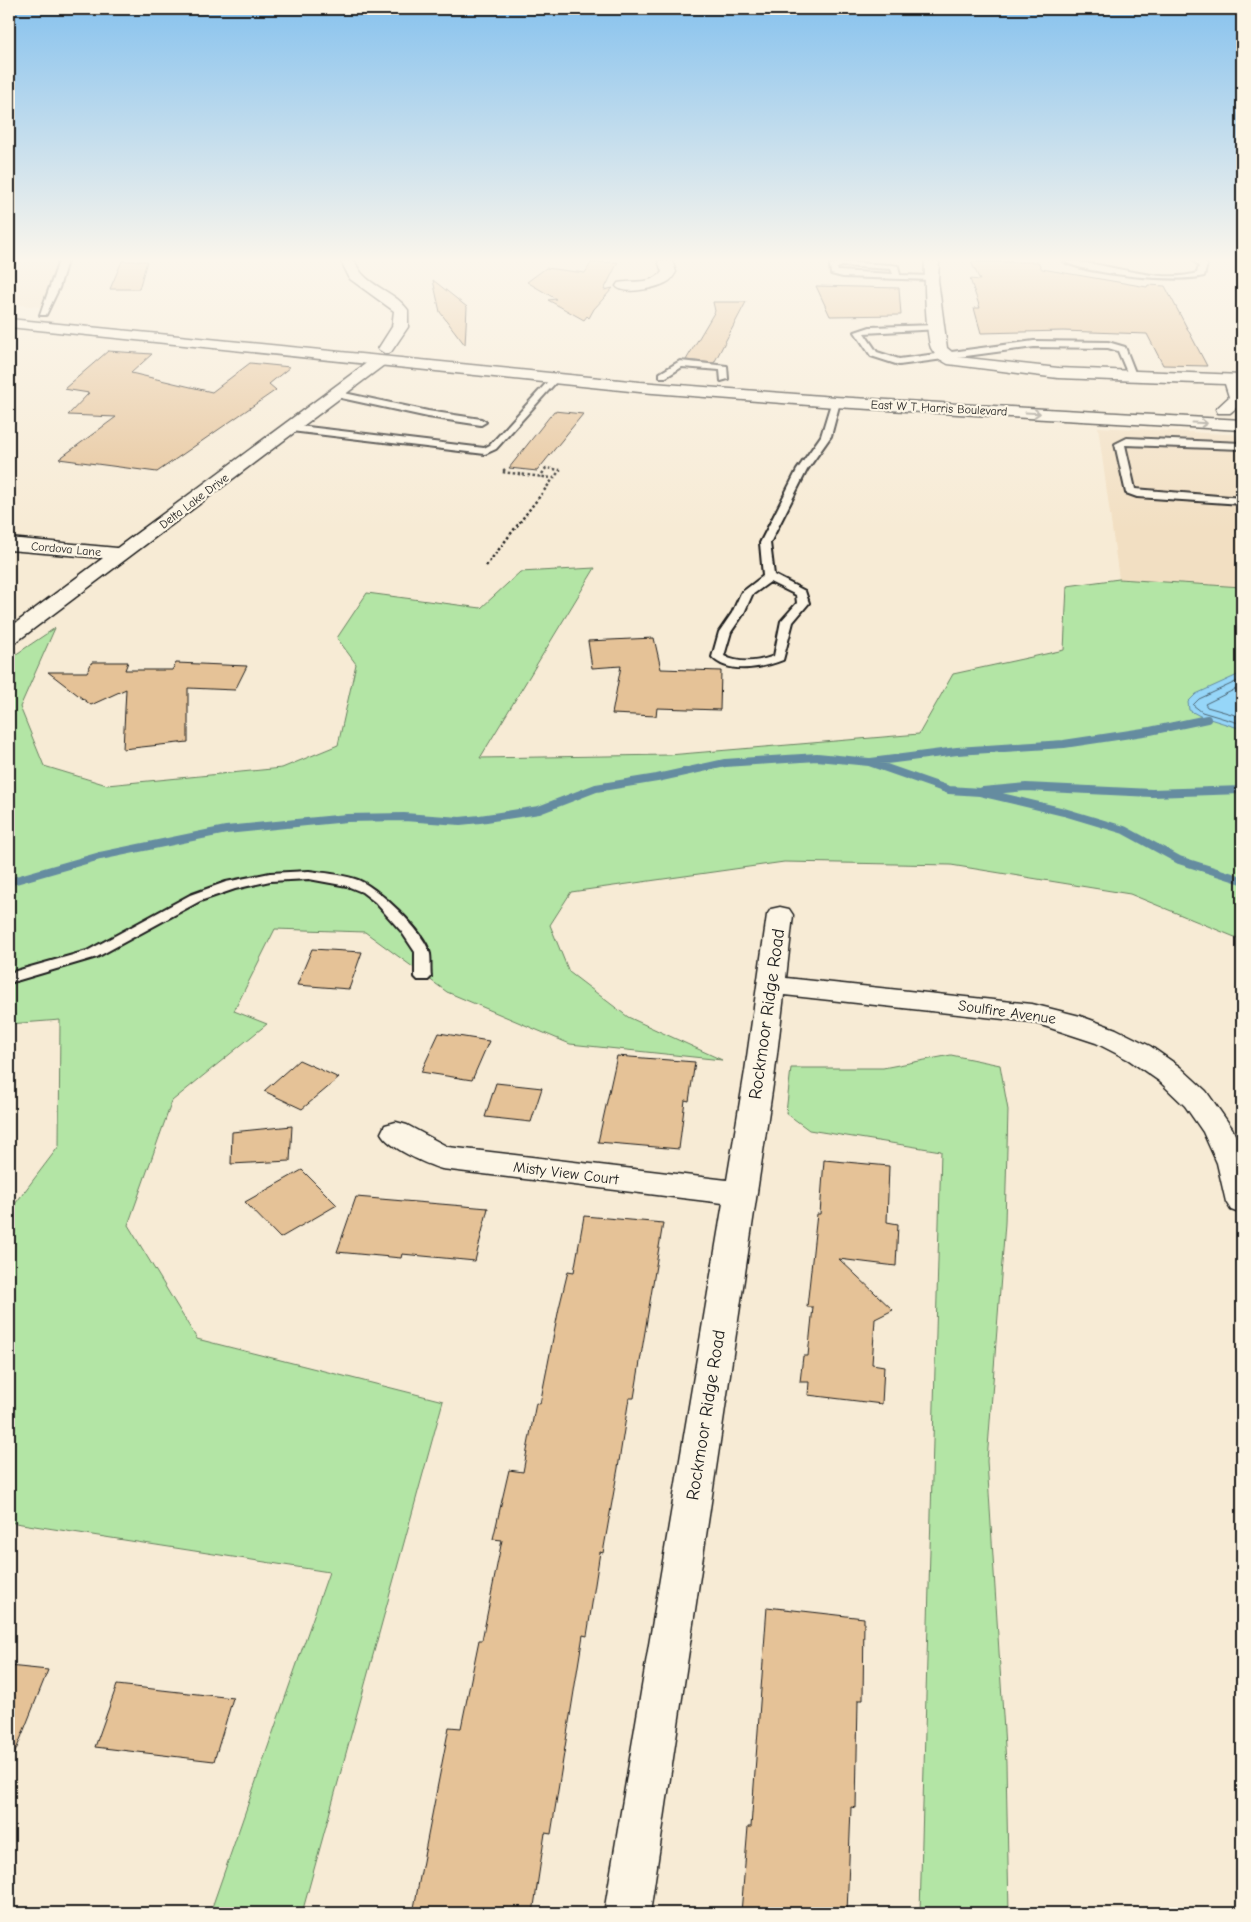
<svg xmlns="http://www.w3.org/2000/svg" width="1251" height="1922" viewBox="0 0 1251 1922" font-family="'Comic Neue',sans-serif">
	<rect width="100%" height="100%" fill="#f7ebd5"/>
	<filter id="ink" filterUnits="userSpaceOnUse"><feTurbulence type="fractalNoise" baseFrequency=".02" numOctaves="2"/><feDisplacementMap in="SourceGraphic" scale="10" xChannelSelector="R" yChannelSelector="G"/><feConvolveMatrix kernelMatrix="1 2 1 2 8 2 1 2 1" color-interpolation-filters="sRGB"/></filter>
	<g filter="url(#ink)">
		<path fill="#f2dfc2" d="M9 261H64L42 307 9 304Z
			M1098 427 1242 435V587L1119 579Z"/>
		<path fill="#b3e5a5" stroke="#688060" d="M595 568 480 758 669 755 919 734 953 674 1064 650 1067 586 1119 579 1242 587V940L1130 894 951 865 784 862 571 892 550 925 569 972 628 1017 722 1060 570 1044 447 992 365 932 275 929 234 1011 267 1024 172 1101 128 1225 197 1339 443 1401 302 1913H210L329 1572 9 1522V1212L59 1146 60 1020 9 1024V659L55 628 20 707 44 766 107 785 282 768 338 745 356 664 337 638 367 593 481 608 520 572Z
			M951 1055 1000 1065 1008 1110 1005 1223 987 1461 1006 1763 1009 1913H920L941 1151 809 1130 786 1113 791 1068H883Z"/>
		<path fill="#96d6f8" stroke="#658ca0" d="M1242 673V729L1200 716 1189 710 1188 702 1196 694Z"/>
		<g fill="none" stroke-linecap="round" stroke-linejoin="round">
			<path stroke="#4d6674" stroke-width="1" d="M1242 679 1199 699 1193 705 1202 712 1242 724
				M1242 686 1205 704 1207 707 1242 717"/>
			<path stroke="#658ca0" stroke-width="8" d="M871 762 957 751 1064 744 1150 731 1207 719
				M983 791 1026 787 1152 793 1242 790
				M9 882 100 856 226 830 347 818 404 817 460 821 480 819 539 810 596 788 657 778 725 763 817 757 869 762 949 790 980 792 1064 812 1124 830 1179 860 1242 880"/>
		</g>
		<path fill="#e5c297" stroke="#1c1c1c" d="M122 261H147L139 289H110Z
			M618 262 604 290 613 288 594 309 589 318 587 316 584 320 548 300 556 299 527 282 546 268 585 273 591 263Z
			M971 262H1038L1042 269 1147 287 1148 285 1165 286 1207 366 1163 365 1147 334 1063 331 981 333 974 308H980L970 279 980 280Z
			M433 280 467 307 465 345 440 312Z
			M816 286 899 288 901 315 830 316Z
			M713 302H746L714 363 686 360 715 311Z
			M108 351 152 354 131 373 212 392 250 363 290 367 269 384 276 390 157 472 59 459 116 417 68 415 89 393 64 389Z
			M554 411 583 414 537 471 509 468Z
			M654 638 661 669 721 671 720 710 657 708 656 716 612 714 621 666 592 668 588 641Z
			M92 662H128L125 670H172L176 663 247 666 235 690 188 688V742L123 749 126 689 91 705 48 672H87Z
			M312 949 362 952 349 989 297 985Z
			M439 1033 489 1041 472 1080 421 1072Z
			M617 1056 695 1062 689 1101 685 1100 679 1149 598 1142Z
			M299 1060 339 1078 302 1109 264 1091Z
			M496 1083 542 1088 531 1122 485 1117Z
			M292 1126 290 1161 231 1164 232 1132Z
			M824 1160 889 1166 887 1222 898 1224 896 1266 839 1259 893 1310 875 1319 872 1364 884 1366 882 1404 808 1395 809 1382H800L803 1356H808L813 1307H807L817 1214H820Z
			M302 1170 337 1205 280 1238 245 1202Z
			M356 1197 488 1208 475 1261 402 1254 401 1258 337 1252Z
			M584 1216 663 1223 634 1398H629L618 1468 603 1553 600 1552 587 1636 583 1635 551 1834 545 1833 533 1913H413L449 1727 461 1728 479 1640H482L502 1540 493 1539 509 1470 523 1472 536 1403 540 1404 559 1308 568 1271 574 1272Z
			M767 1607 864 1618 863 1700H858L856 1808 851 1807 847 1913H741L748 1827H751Z
			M9 1666 48 1670 10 1765H9Z
			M117 1685 233 1698 214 1761 95 1747Z"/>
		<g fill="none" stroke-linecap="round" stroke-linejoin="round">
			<defs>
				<path id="lane" d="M59 261H67L59 288 46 315H40Z
					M1063 261C1104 261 1158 285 1197 273L1199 266 1194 261H1203L1207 265 1204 276C1179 283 1084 274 1063 261Z
					M841 262 892 265 898 266 900 275 931 276 935 278 931 280 843 277 831 274 830 265ZM842 266 891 269 893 274 838 271 837 268Z
					M937 325 941 327 940 329 864 333 877 352 899 359 1034 341 1108 342 1125 347 1136 375 1129 377 1118 351 1108 348 1034 347 899 365 871 356 855 332 870 327Z
					M680 361 727 366 728 379 721 381 720 370 682 367 666 377H660V373Z
					M551 378 558 380 496 449 485 454 291 431 286 428 291 425 484 448 490 445Z
					M335 391 428 411 481 419 486 422 481 425 428 417 332 396V392Z
					M832 400 840 402 831 436 807 470 770 543 774 575 805 591 809 603 793 622 783 660C763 668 728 675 712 657L719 632 732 613 741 593 763 576 760 543 797 470 821 436ZM770 582 796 595 797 603 781 621 774 656C758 662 739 664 724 656L731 632 744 613 752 595Z
					M1127 438 1242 443V449L1125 445 1135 489 1242 498V504L1137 497 1126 493 1115 444Z
					M309 871C324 873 340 874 355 879 376 885 425 932 430 954 431 961 430 970 431 977L428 980H418L415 977V952L401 931 375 902 362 892 347 886 309 879 270 881 235 889 200 901 97 957 9 983V973L87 951 190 895 226 882 270 873Z"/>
				<path id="street" d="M341 261H355C362 285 394 290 408 310V327L391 352 386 354 378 349 392 327 394 311 350 279Z
					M658 261H672L676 272C674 275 672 279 669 281 659 288 623 296 616 286L618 283C632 280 652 285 662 272Z
					M925 261H939L938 280 947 348 958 357 1058 368 1242 375V403L1230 413H1218L1216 409 1229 397 1225 384 1058 378 948 364C942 361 935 356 931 348 926 334 924 278 925 261Z
					M378 357 386 362 384 365 16 642 9 644V628L103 558 9 550V538L117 548 372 359Z
					M780 907 789 909 793 915 786 978 1032 1004 1080 1016 1116 1029 1150 1046 1180 1067 1206 1091 1232 1128 1242 1150V1214L1231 1210 1226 1202 1217 1163 1203 1132 1185 1106 1159 1081 1129 1060 1096 1043 1032 1022 784 995 775 1071 650 1913H604L723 1203 442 1169C425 1164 389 1148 381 1133L385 1125 396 1122 407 1125 448 1147 727 1180 745 1071 767 915 771 909Z"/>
				<path id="primary" d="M9 319 640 382 835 397 1242 420V430L835 407 640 392 9 327Z"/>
			</defs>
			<use href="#lane" stroke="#1c1c1c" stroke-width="4"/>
			<use href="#street" stroke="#1c1c1c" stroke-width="3"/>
			<use href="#primary" stroke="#1c1c1c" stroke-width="3"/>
			<path stroke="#1c1c1c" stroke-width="2.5" stroke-dasharray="2.5 2.5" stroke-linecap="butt" d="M505 469 502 472 552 478
				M486 566 560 470 546 468 540 477"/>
			<use href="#lane" fill="#fcf5e5" fill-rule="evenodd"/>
			<use href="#street" fill="#fcf5e5" fill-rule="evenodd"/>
			<use href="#primary" fill="#fcf5e5" fill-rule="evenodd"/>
		</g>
		<defs><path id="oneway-shaft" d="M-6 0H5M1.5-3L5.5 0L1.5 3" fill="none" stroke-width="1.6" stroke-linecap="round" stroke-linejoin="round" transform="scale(1.25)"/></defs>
		<g stroke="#97938b">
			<use href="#oneway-shaft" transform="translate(1033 413) rotate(3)"/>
			<use href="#oneway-shaft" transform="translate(1200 423) rotate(3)"/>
		</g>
	</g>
	<linearGradient id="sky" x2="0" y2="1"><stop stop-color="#87c2ee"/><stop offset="0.49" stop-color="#fbf6ec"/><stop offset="1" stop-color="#fbf6ec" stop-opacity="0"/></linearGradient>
	<rect width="1251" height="530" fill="url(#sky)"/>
	<g text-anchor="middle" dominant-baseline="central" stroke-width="4.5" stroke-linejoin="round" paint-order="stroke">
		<g font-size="12" fill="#1c1c1c" stroke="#fcf5e5">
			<text transform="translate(939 408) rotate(3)">East W T Harris Boulevard</text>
			<text transform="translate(194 501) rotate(-37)">Delta Lake Drive</text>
			<text transform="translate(66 549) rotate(5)">Cordova Lane</text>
		</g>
		<g font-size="15" fill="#1c1c1c" stroke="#fcf5e5">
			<text transform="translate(1007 1012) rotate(8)">Soulfire Avenue</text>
			<text transform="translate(566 1173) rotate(7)">Misty View Court</text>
		</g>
		<g font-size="18" fill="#1c1c1c" stroke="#fcf5e5">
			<text transform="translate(767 1014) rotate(-82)">Rockmoor Ridge Road</text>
			<text transform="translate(706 1415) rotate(-81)">Rockmoor Ridge Road</text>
		</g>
	</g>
	<rect width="1251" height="1922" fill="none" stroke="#fcf5e5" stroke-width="30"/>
	<rect x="15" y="15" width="1221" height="1892" fill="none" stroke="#1c1c1c" stroke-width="2" filter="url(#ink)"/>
</svg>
